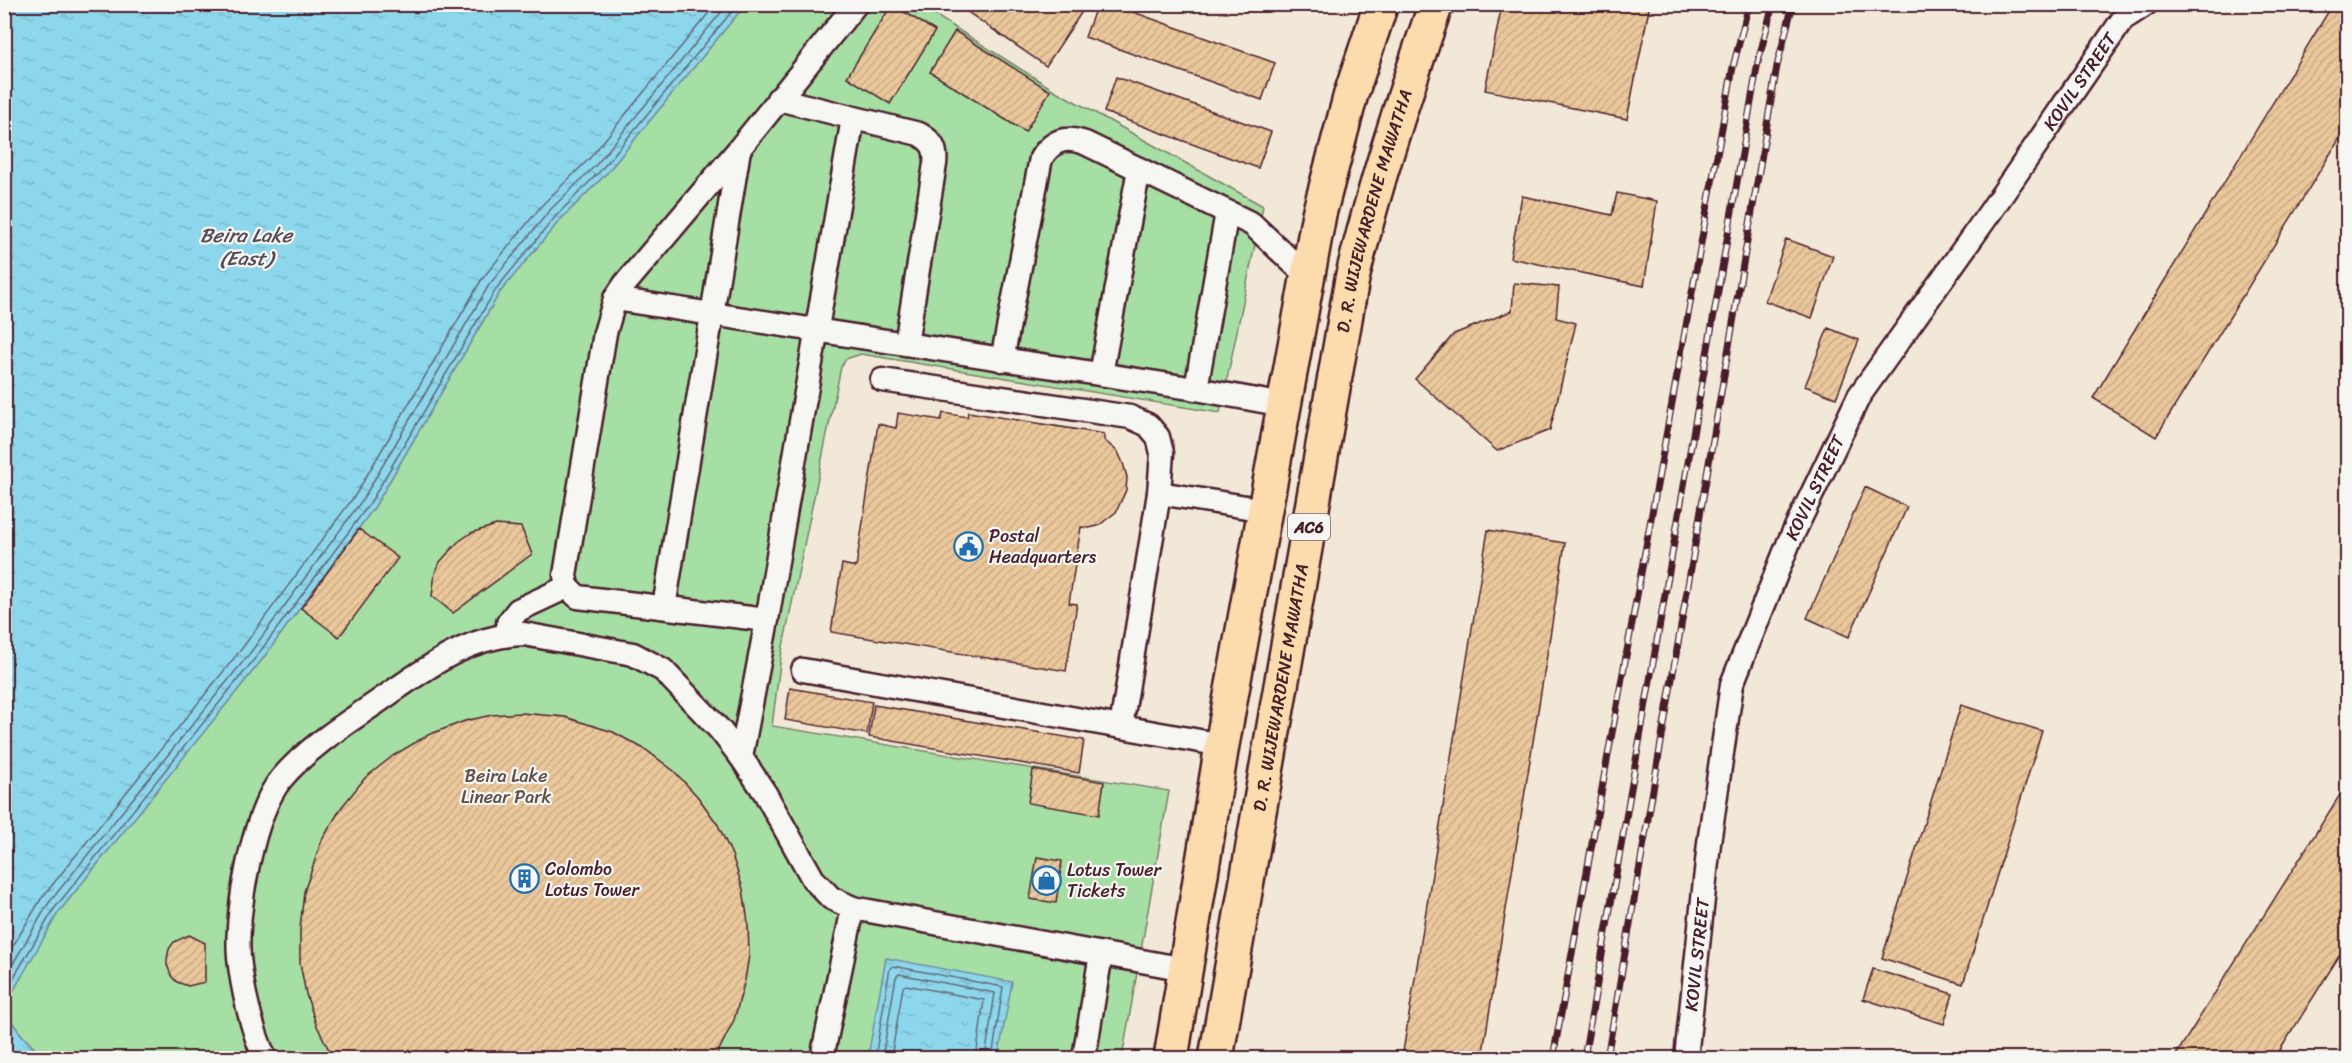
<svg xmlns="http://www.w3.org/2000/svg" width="2352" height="1063" viewBox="0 0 2352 1063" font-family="Sriracha,sans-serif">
	<defs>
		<pattern id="water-ripples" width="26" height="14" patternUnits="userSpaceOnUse" patternTransform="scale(1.5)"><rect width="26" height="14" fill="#8cd7ec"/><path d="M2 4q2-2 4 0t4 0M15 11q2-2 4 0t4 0" fill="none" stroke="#7ab8cb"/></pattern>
		<pattern id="building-hatch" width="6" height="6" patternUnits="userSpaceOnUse" patternTransform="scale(1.5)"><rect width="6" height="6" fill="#eac89b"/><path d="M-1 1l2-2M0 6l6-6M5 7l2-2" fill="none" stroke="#caab86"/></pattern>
	</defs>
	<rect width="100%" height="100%" fill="#f2e8d8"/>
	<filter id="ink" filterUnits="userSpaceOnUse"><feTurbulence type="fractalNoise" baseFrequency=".0167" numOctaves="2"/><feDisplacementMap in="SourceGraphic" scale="12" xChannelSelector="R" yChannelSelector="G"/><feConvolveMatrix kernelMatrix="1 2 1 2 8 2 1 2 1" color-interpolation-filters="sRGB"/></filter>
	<g filter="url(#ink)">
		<path fill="#a6dfa4" stroke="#787f68" stroke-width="1.5" d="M745 5H919L1054 90 1263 206 1220 413 861 354 846 359 841 367 781 656 772 726 1169 791 1122 1058H44C29 1042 4 1023 8 1000L58 913 261 661 375 506 500 292 560 220 606 174Z"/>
		<path fill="url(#water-ripples)" stroke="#728d9f" stroke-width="1.5" d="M5 4 745 5 606 174 560 220 500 292 375 506 261 661 58 913 8 1000C4 1023 29 1042 44 1058H4Z
			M886 958 1012 982 998 1058H882L868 1056Z"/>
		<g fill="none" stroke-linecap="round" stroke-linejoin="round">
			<path stroke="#646978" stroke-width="1.5" d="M4 961 41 899 243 647 356 494 482 279 543 204 589 159 716 4
				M4 979 48 904 250 653 363 499 489 285 550 210 596 165 728 4
				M4 994 54 909 256 657 370 503 496 289 556 216 601 170 738 4
				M875 1058 890 968 893 966 1003 987 992 1058
				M882 1058 896 977 899 974 995 993 985 1058
				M891 1058 903 987 906 985 984 1000 976 1058"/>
		</g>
		<path fill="url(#building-hatch)" stroke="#4a1f2b" stroke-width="1.5" d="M892 4 935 31 890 104 847 77Z
			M956 4H1087L1046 66Z
			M1097 4H1111L1275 63 1262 100 1085 37Z
			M1502 4H1650L1627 119 1485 90Z
			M2333 4H2348V125L2156 437 2093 398Z
			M955 31 1050 91 1025 132 930 72Z
			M1116 77 1271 132 1258 168 1104 112Z
			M1617 193 1657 201 1644 286 1510 258 1522 196 1612 215Z
			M1786 239 1833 256 1812 318 1765 301Z
			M1514 283 1559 287 1556 318 1576 323 1550 430 1497 451 1415 379 1454 334 1512 311Z
			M1828 328 1859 340 1836 398 1805 386Z
			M968 412 1104 434V440L1118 452 1123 463 1127 477 1126 490 1116 512 1098 526 1089 528 1081 527 1069 603 1077 604 1066 671 831 632 842 564 856 567 878 424 896 428 898 413 941 420 943 413 967 417Z
			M1865 487 1907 507 1849 637 1807 618Z
			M496 525 521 527 532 554 453 613 432 596 435 573 440 562 458 542 471 533Z
			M359 529 398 558 339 637 301 608Z
			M1488 530 1565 543 1482 1058H1402Z
			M790 688 872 702 867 734 785 720Z
			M874 705 1084 740 1079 773 869 737Z
			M1961 705 2042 731 1963 984 1882 958Z
			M521 713 565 717 613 732 646 750 674 771 698 797 718 825 732 855 743 889 748 922 749 955 745 980 734 1020 715 1058H334L332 1056 316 1024 306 994 300 963V929L304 892 322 840 341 808 365 778 394 755 428 735 465 721 492 715Z
			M1033 770 1104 782 1099 815 1028 803Z
			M2348 782V942L2275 1058H2174Z
			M1037 857 1062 861 1056 903 1030 899Z
			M189 935 205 943V982L188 986 177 982 172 977 167 965V959L169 949 174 942Z
			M1873 969 1953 994 1944 1024 1863 999Z"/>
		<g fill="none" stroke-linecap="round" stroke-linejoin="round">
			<defs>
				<g id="lane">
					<path d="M778 99 919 134C932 141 937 149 935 164L906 344"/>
					<path d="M615 299 1196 389 1284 405"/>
					<path d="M1002 360 1041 158C1053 140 1065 136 1085 143L1252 224 1308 277"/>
					<path d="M1101 374 1139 169"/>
					<path d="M882 380 1130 417 1148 425 1158 437 1162 453 1159 493 1121 727"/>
					<path d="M1196 389 1227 212"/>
					<path d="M1159 493 1265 510"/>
					<path d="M664 607 739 150"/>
					<path d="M767 620 578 597 567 587 565 575 605 333 615 299 625 284 739 149 856 4"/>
					<path d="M508 634V623L518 610 567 587"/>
					<path d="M803 670 1222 745"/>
					<path d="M741 757 767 620 853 118"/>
					<path d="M265 1058C252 1031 242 988 239 957 235 913 253 812 282 778 311 744 352 720 389 694 430 665 472 635 524 634L633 654 663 670 720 730 741 757 765 793 813 879 831 898 853 908 1185 969"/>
					<path d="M822 1058 853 908"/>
					<path d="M1084 1058 1101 954"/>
					<path id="s1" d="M1686 1058 1709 843 1732 684 1789 542 1859 396 1988 215 2123 19 2146 4"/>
				</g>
				<g id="primary">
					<path d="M1171 1058 1222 745 1319 214 1351 94 1381 4"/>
					<path id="s2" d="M1216 1058 1352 279C1374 186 1404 95 1436 4"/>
				</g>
			</defs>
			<use href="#lane" stroke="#4a1f2b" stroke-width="27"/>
			<use href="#primary" stroke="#4a1f2b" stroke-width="38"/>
			<use href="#lane" stroke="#f6f6f2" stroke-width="22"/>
			<use href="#primary" stroke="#fcdcac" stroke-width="33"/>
			<defs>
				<path id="rail" d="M1553 1058 1733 67 1749 4
					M1584 1058 1758 62 1773 4
					M1607 1058 1777 66 1793 4"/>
			</defs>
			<use href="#rail" stroke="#4a1f2b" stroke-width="7"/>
			<use href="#rail" stroke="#f6f6f2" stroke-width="4.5" stroke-dasharray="14" stroke-linecap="butt"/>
		</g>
	</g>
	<defs>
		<symbol id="civic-ring" viewBox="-11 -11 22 22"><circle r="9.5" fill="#f6f6f2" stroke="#1f6fb2" stroke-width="1.5"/><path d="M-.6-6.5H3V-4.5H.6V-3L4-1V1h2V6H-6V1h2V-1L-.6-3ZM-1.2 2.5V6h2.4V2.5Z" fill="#1f6fb2"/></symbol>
		<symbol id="building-ring" viewBox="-11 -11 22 22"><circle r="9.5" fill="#f6f6f2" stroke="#1f6fb2" stroke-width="1.5"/><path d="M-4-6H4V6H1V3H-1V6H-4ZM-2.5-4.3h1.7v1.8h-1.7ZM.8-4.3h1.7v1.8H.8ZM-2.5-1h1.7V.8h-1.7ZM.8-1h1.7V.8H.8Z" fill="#1f6fb2"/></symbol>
		<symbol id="shop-ring" viewBox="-11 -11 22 22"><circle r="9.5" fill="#f6f6f2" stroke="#1f6fb2" stroke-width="1.5"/><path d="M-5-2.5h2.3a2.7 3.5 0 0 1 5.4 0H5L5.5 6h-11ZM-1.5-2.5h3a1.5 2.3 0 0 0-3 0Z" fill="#1f6fb2"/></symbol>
	</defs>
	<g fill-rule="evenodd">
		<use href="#civic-ring" x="952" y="530" width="33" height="33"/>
		<use href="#building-ring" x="508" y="862" width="33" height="33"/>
		<use href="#shop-ring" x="1030" y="864" width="33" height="33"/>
	</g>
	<g text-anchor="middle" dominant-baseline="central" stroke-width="4.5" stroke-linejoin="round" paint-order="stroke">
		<rect fill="#f6f6f2" stroke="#7e6067" stroke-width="1.5" x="1288" y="514" width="42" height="26" rx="4.5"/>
		<g font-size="16" font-weight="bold" fill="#4a1f2b">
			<text x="1309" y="527">AC6</text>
		</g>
		<g font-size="18" fill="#4a1f2b" stroke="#f6f6f2">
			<text stroke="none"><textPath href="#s1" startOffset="1076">KOVIL STREET</textPath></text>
			<text stroke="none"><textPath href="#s2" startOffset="862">D. R. WIJEWARDENE MAWATHA</textPath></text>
			<text stroke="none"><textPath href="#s1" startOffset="590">KOVIL STREET</textPath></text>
			<text stroke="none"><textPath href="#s2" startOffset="376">D. R. WIJEWARDENE MAWATHA</textPath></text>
			<text stroke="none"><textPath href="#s1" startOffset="104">KOVIL STREET</textPath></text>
		</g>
		<g font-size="18" fill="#4a1f2b" stroke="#f6f6f2" text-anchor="start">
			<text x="989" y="536">Postal<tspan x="989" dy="21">Headquarters</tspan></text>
			<text x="545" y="869">Colombo<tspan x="545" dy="21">Lotus Tower</tspan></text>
			<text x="1067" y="870">Lotus Tower<tspan x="1067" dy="21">Tickets</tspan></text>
		</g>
		<g font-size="18" fill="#614f49" stroke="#f6f6f2">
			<text x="506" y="776">Beira Lake<tspan x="506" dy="21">Linear Park</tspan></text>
		</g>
		<g font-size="20" font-style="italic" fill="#5a4d5b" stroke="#f6f6f2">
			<text x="246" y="235">Beira Lake<tspan x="246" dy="23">(East)</tspan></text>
		</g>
	</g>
	<rect width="2352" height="1063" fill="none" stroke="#f6f6f2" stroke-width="24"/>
	<rect x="12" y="12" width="2328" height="1039" fill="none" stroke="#4a1f2b" stroke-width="2" filter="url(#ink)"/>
</svg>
